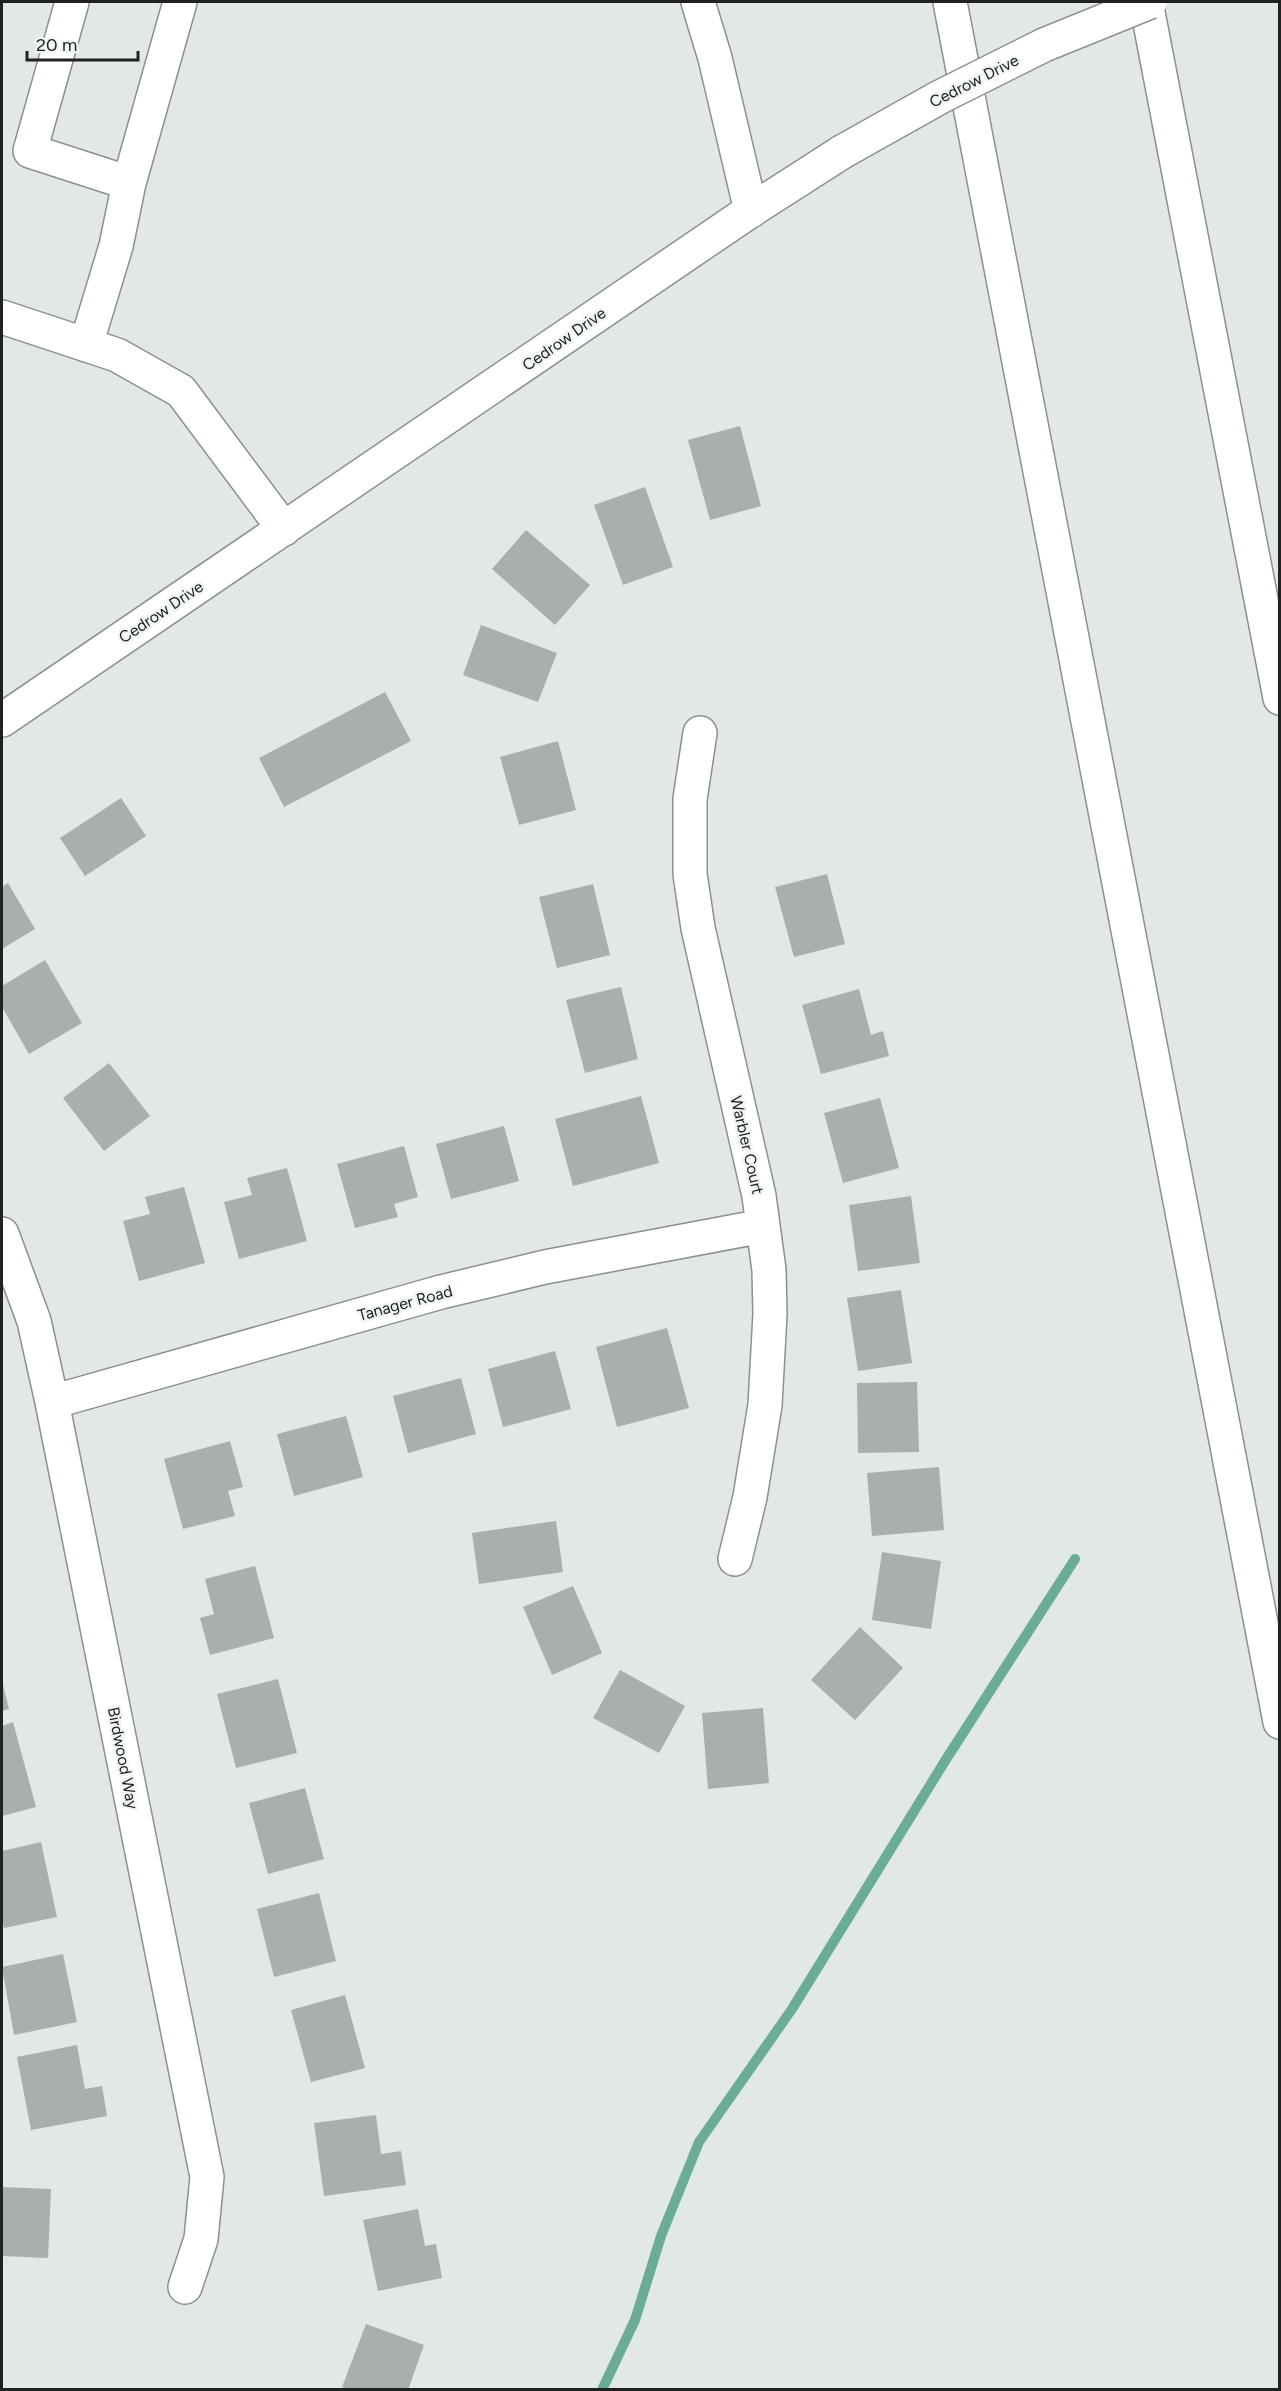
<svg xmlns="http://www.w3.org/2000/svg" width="1281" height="2391" viewBox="0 0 1281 2391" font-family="Figtree,sans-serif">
	<rect width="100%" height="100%" fill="#e2e8e5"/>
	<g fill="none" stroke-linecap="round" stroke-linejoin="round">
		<path stroke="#6bad94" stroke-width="10" d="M602 2390 635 2320 661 2236 699 2142 792 2009 945 1761 1075 1559"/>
	</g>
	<path fill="#a9afac" d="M740 426 761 506 710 520 688 440Z
		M645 487 673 567 623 585 594 505Z
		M526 530 590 585 555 625 492 569Z
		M481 625 557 653 538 702 463 675Z
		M385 692 411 741 284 807 259 758Z
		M558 741 576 810 519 825 500 757Z
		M121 798 146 836 85 876 60 838Z
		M827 874 845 944 794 957 775 887Z
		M8 883 35 929 2 949V887Z
		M593 884 610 955 557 968 539 897Z
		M45 960 82 1023 29 1054 2 1007V986Z
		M621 987 638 1059 585 1073 566 1000Z
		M859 989 871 1035 883 1031 889 1056 821 1074 802 1005Z
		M109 1063 150 1116 104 1151 63 1098Z
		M641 1096 659 1163 573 1186 555 1119Z
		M880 1098 899 1168 843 1183 824 1113Z
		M504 1126 519 1181 451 1199 436 1144Z
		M404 1146 418 1197 394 1204 398 1217 355 1228 337 1164Z
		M287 1168 307 1241 239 1259 224 1202 252 1195 247 1178Z
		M184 1187 205 1263 139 1281 123 1221 150 1214 145 1197Z
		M911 1196 920 1263 858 1271 849 1205Z
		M901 1290 912 1363 858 1371 847 1298Z
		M667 1328 689 1408 617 1427 596 1347Z
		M555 1351 571 1409 503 1427 488 1369Z
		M461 1378 476 1434 408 1453 393 1396Z
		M917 1382 919 1452 858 1453 857 1383Z
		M346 1416 363 1477 294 1496 277 1434Z
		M230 1441 243 1487 228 1491 235 1516 183 1529 164 1459Z
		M939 1467 944 1530 872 1536 867 1473Z
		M556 1521 563 1572 479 1584 472 1533Z
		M882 1552 941 1561 931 1629 872 1620Z
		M255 1566 274 1638 210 1655 200 1618 214 1614 205 1579Z
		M573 1586 602 1653 552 1675 523 1607Z
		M860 1627 903 1668 855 1720 811 1680Z
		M620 1670 685 1706 659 1753 593 1718Z
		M278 1679 297 1753 236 1768 217 1694Z
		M2 1681 9 1709 2 1711Z
		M763 1708 769 1783 708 1789 702 1713Z
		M13 1722 36 1807 2 1816V1726Z
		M305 1788 324 1859 268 1874 249 1803Z
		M41 1842 57 1917 4 1928 2 1918V1851Z
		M319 1893 336 1961 274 1977 257 1909Z
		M63 1954 77 2022 14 2035 2 1967Z
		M345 1995 365 2068 311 2082 291 2010Z
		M77 2045 85 2089 102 2086 107 2116 31 2130 17 2057Z
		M376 2115 381 2154 401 2151 406 2185 324 2196 314 2123Z
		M2 2187 51 2189 48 2258 2 2256Z
		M418 2209 425 2246 436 2244 442 2278 378 2291 363 2220Z
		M366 2324 424 2345 408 2390H349L342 2387Z"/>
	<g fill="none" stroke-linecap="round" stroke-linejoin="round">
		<defs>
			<path id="minor" d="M72 2 30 151 129 183
				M698 2 715 58 751 211
				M2 317 117 355 181 391 284 529
				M86 345 116 246 129 183 180 2
				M2 720 747 213 842 152
				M700 733 690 799V874L698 928 759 1196 769 1270 770 1314 765 1405 750 1497 735 1559
				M2 1234 34 1321 52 1402 207 2177 201 2239 185 2287
				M52 1402 441 1292 545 1267 763 1226"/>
			<path id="highway" d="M950 2 1280 1722
				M1146 2 1280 698"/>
		</defs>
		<use href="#minor" stroke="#8b918e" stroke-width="36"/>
		<use href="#highway" stroke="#8b918e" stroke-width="36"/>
		<use href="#minor" stroke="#fff" stroke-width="33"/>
		<use href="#highway" stroke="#fff" stroke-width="33"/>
		<defs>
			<path id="minor-bridge" d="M842 152 940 97 1044 45 1150 2"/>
		</defs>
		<use href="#minor-bridge" stroke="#8b918e" stroke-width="36" stroke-linecap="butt"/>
		<use href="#minor-bridge" stroke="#fff" stroke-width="33"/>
	</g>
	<g text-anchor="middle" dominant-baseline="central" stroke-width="5" stroke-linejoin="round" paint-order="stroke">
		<g font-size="16" fill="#202221" stroke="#eff5f3">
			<text transform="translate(974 81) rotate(-27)">Cedrow Drive</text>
			<text transform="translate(564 339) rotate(-35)">Cedrow Drive</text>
			<text transform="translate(161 612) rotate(-34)">Cedrow Drive</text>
			<text transform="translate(747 1145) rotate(77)">Warbler Court</text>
			<text transform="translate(405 1303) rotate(-15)">Tanager Road</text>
			<text transform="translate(123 1758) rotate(79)">Birdwood Way</text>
		</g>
	</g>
	<rect width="1281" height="2391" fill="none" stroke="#202221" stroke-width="6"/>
	<path d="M27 51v9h111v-9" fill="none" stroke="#202221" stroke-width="3"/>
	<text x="36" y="51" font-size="18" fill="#202221" stroke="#eff5f3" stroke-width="4.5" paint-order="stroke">20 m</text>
</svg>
